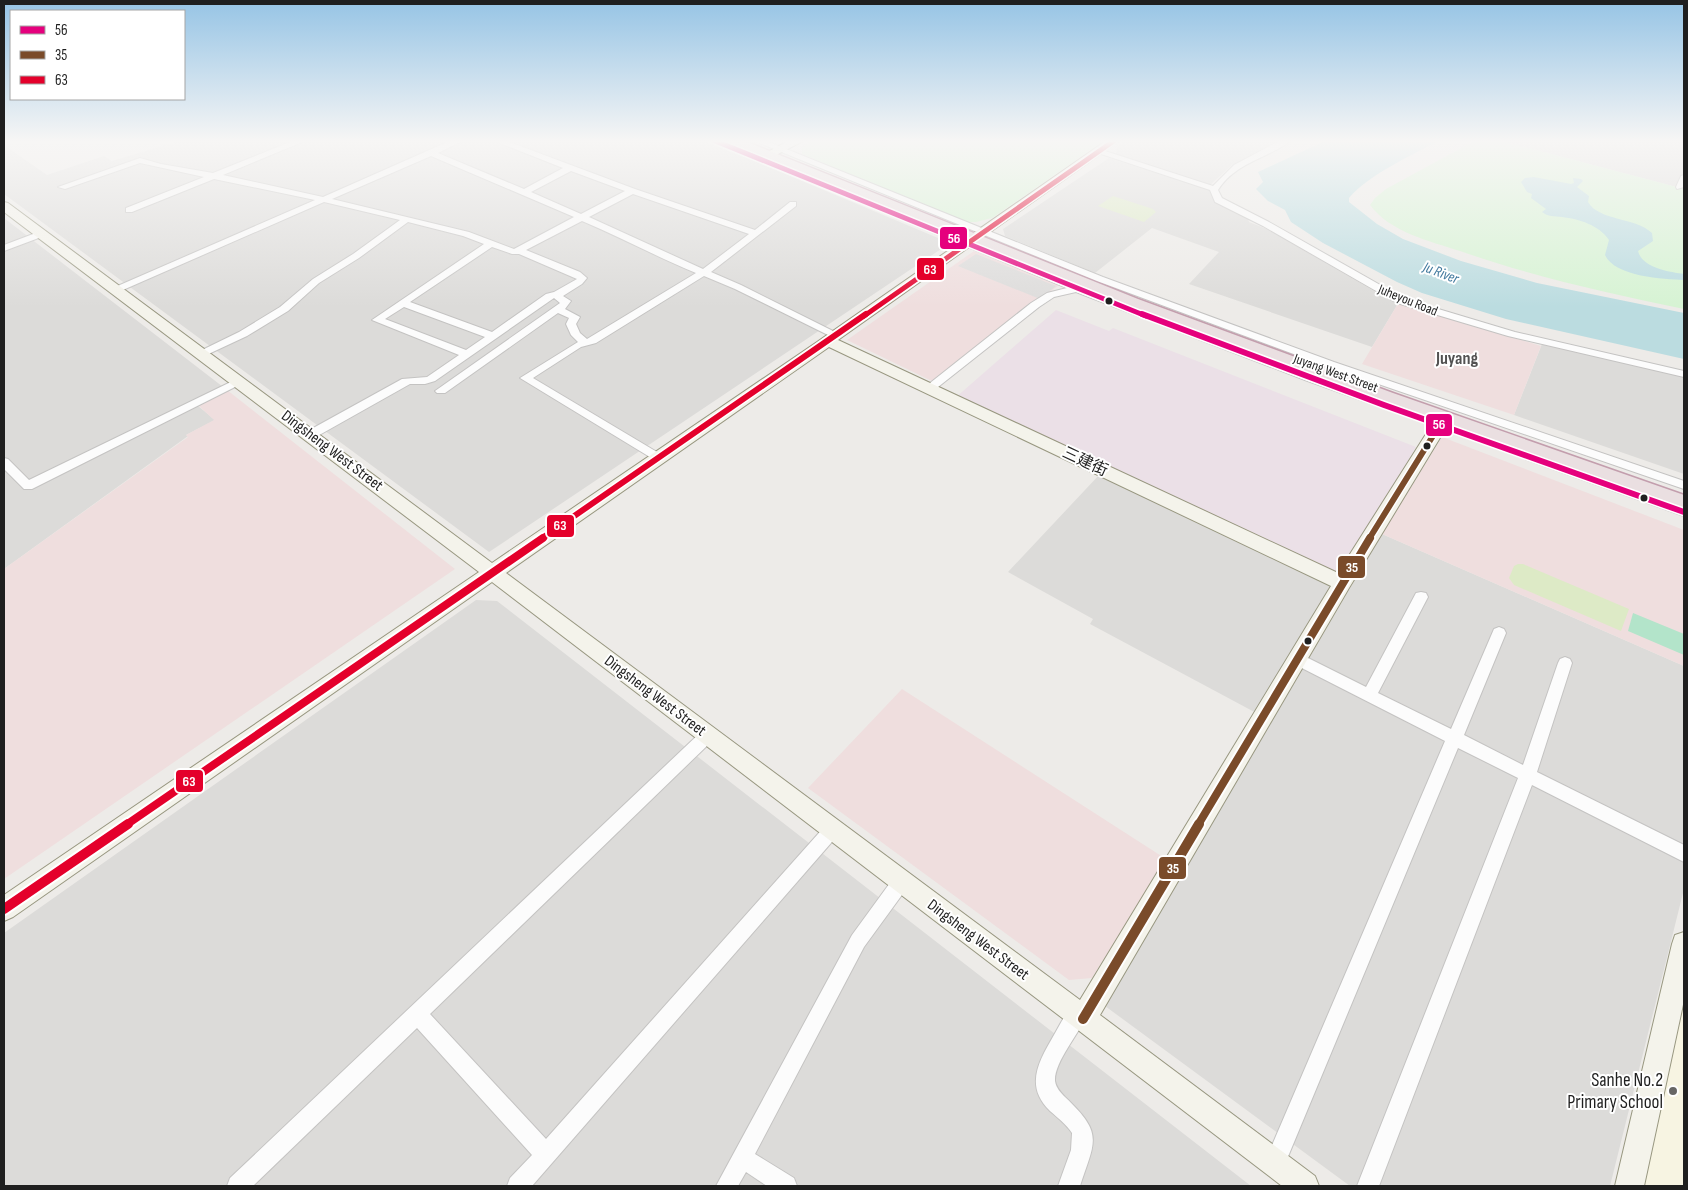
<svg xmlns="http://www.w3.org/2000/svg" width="1688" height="1190" viewBox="0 0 1688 1190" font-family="'Sofia Sans Condensed','Noto Sans SC',sans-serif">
	<rect width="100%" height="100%" fill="#edebe8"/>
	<path fill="#dcdbd9" d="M182 140H700L742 156 950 243 489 552 4 194V145L47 175 104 156 112 161Z
		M1126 140H1279L1232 165 1210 185 1116 154 1117 146Z
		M1498 140H1684V189Z
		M1109 158 1209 190 1214 199 1248 219 1249 222 1267 229 1381 295 1399 302 1372 347 1189 284 1219 252 1152 228 1095 273 1005 236 1003 229Z
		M4 218 227 390 197 405 215 420 186 435 188 436 4 569Z
		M1542 344 1684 375V474L1514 415Z
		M1100 474 1334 586 1260 715 1090 624 1093 619 1008 572Z
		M1382 534 1684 666V889L1610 1186H1350L1105 1006Z
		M476 600 497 601 1251 1186H4V933Z"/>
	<path fill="#efdede" d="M974 251 1059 285 934 382 847 340Z
		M1399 302 1541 346 1514 415 1362 364Z
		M227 390 455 569 4 879V569L188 437 186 435 214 420 197 404Z
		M1442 437 1684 530V666L1382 534Z
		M902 689 1166 859 1092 978 1069 980 808 788Z"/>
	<path fill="#ebe0e7" d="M1056 310 1109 331 1113 328 1416 447 1339 577 955 398Z"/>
	<path fill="#f7f4e2" d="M1684 995V1186H1640Z"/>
	<path fill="#ddeac6" d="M1113 196 1153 209 1156 212 1144 222 1098 206Z
		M1518 564H1523L1629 609 1621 631 1514 585 1509 578 1514 566Z"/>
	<path fill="#d6f3d3" d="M813 140H1105L992 218 976 222H963L802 154V147Z
		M1476 140H1498L1684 189V309C1608 293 1534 277 1460 251 1429 241 1390 232 1370 205L1375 198 1386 189Z"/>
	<path fill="#b3e4ca" d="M1633 613 1684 634V655L1628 631Z"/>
	<path fill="#dddcdb" d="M976 254 1056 286 1040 299 958 266Z"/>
	<path fill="#bbdce0" d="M1327 140H1440C1413 155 1369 174 1349 198V202L1377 224 1403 239 1461 261 1537 283 1684 313V359L1506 319 1422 293 1397 282 1323 243 1291 222 1285 210 1268 201 1256 189 1263 182 1258 172Z
		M1534 177 1571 184 1574 183 1573 178 1581 179 1583 181 1577 187 1589 196 1588 202C1599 221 1635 217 1652 233L1653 241 1638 251C1642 268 1670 272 1684 274V280C1664 279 1615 277 1605 255L1609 240C1599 225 1579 219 1562 217 1554 216 1548 217 1542 212L1546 209 1531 198 1532 194 1527 192 1521 182 1525 178Z"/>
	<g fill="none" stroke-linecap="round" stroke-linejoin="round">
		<defs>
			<path id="street" d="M295 140H307L223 175 323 197 452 140H464L438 153 524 189 563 168 492 140H504L635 189 755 230 790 202H796V206L711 272 741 285 841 335 836 338 832 337 735 289 704 276 596 343 581 347 533 378 662 455 664 458 662 461 658 462 520 378 578 342 571 335 566 324 569 318 558 313 445 393H437L435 391 560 303 554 298 435 381 425 384H410L314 438H306L304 435 306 432 402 379 427 377 459 355 372 320 484 244 463 236 408 222 359 258 319 283 288 311 247 336 202 357 198 356 197 354 198 352 239 332 280 307 313 279 353 254 400 220 324 202 116 293 113 292V288L315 200 214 179 132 212H126V208L204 177 140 163 65 189 58 187 140 158 161 164 213 173ZM431 156 574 217 514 249 469 232 332 199ZM571 171 625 191 581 214 531 192ZM633 194 749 234 703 269 589 217ZM582 221C620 237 657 257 696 273L587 339 580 333 576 324 580 317 565 309 571 301 563 296 582 284 587 278 580 272 526 250ZM492 247 512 254H519L577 279 554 292 546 294 492 332 410 302ZM404 307 485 337 466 350 385 319Z
				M709 140H721L763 157 1042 271 1163 319 1388 402 1684 507V516L1305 380 1076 292 1054 297 1039 307 933 391H925L923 389 925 387 1031 303 1047 293 1067 288Z
				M752 140H764L1103 277 1334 362 1684 481V489L1326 366 1097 281Z
				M1281 140H1292C1267 159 1236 162 1218 190L1222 198 1269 222 1405 299 1515 332 1684 371V377L1508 336 1397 303 1263 226 1215 202 1210 190 1095 152 1102 150 1213 186 1234 165Z
				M1684 175V187L1677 189 1676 187 1681 176Z
				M41 231 44 232V236L4 251V245Z
				M239 378 243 379 245 381 243 383 32 489H24L4 469V458L8 459 29 480Z
				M1421 592 1426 593 1428 597 1378 693 1451 729 1494 629 1499 627 1504 629 1506 633 1464 735 1523 765 1558 663 1560 659 1565 657 1570 659 1572 663 1537 772 1684 845V862L1532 785 1379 1186H1357L1518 778 1458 748 1282 1171 1275 1175 1268 1171 1264 1164 1445 741 1292 663 1290 659 1292 655 1297 653 1302 655 1366 687 1416 593Z
				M707 729 712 731 715 736 712 741 430 1014 546 1139 826 825 832 822 838 825 840 830 838 835 532 1186H507L510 1178 532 1155 417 1028 253 1186H227L230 1178 702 731Z
				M901 874 907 876 910 882 907 888 864 947 755 1154 794 1178 797 1186H767L746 1172 738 1186H716L852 935 895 876Z
				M1077 1005 1084 1008 1087 1015C1079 1034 1054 1062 1055 1081 1056 1088 1061 1093 1065 1097 1104 1134 1095 1140 1080 1186H1058L1071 1150 1072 1133C1066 1124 1058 1118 1050 1111 1024 1086 1039 1061 1054 1035 1060 1025 1066 1010 1077 1005Z"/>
			<path id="secondary" d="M790 140H805L776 155 772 156 766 153Z
				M1107 140H1120L838 340 1338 573 1438 415H1450L1452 418 1349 588 1100 1015 1315 1176 1319 1186H1282L492 582 13 917 4 921V895L479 572 4 212V202L8 203 492 563 817 342ZM829 347 1331 586 1080 1000 506 573Z
				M1684 932V1000L1644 1186H1615L1672 944 1675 935Z"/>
			<path id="highway" d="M721 140H742L1138 299 1393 393 1684 495V511L1379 401 1126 307 723 143Z"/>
		</defs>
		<use href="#street" stroke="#c4c3c2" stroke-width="2"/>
		<use href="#secondary" stroke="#989780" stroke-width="2"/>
		<use href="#highway" stroke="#c39ead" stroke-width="3"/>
		<use href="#street" fill="#fcfcfc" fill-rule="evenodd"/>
		<use href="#secondary" fill="#f4f3eb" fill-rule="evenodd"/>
		<use href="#highway" fill="#eadfe1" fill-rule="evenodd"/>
		<defs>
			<path id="bus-1-far1" d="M713 140 1146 316"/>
			<path id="bus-1" d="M1142 314 1384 405 1684 512"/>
			<path id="bus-2-far2" d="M1369 539 1444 418"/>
			<path id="bus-2-far1" d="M1198 825 1370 538"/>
			<path id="bus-2" d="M1083 1019 1199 824"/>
			<path id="bus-3-far3" d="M864 316 1115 140"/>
			<path id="bus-3-far2" d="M541 539 866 314"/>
			<path id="bus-3-far1" d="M126 825 543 538"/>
			<path id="bus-3" d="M4 909 128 824"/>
		</defs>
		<use href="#bus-1-far1" stroke="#fff" stroke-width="8"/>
		<use href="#bus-1" stroke="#fff" stroke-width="9"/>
		<use href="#bus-2-far2" stroke="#fff" stroke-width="9"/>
		<use href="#bus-2-far1" stroke="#fff" stroke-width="12"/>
		<use href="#bus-2" stroke="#fff" stroke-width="14"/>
		<use href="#bus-3-far3" stroke="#fff" stroke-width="8"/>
		<use href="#bus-3-far2" stroke="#fff" stroke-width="9"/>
		<use href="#bus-3-far1" stroke="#fff" stroke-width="12"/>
		<use href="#bus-3" stroke="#fff" stroke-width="14"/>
		<use href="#bus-1-far1" stroke="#e5007d" stroke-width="5"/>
		<use href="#bus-1" stroke="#e5007d" stroke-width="6"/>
		<use href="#bus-2-far2" stroke="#7a4b2a" stroke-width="6"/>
		<use href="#bus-2-far1" stroke="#7a4b2a" stroke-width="8"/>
		<use href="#bus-2" stroke="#7a4b2a" stroke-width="10"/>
		<use href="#bus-3-far3" stroke="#e4002b" stroke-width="5"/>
		<use href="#bus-3-far2" stroke="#e4002b" stroke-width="6"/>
		<use href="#bus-3-far1" stroke="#e4002b" stroke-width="8"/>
		<use href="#bus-3" stroke="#e4002b" stroke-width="10"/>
	</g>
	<linearGradient id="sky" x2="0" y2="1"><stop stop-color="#96c4e5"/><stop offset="0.46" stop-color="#f7f6f5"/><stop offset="1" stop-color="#f7f6f5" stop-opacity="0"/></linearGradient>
	<rect width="1688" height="307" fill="url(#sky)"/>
	<g fill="#1f1f1f" stroke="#fff" stroke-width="2">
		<circle cx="1109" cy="301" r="4.5"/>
		<circle cx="1427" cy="446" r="4.5"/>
		<circle cx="1644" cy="498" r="4.5"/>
		<circle cx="1308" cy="641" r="4.5"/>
	</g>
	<circle fill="#676665" stroke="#fff" stroke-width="2" cx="1673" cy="1091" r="5"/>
	<g text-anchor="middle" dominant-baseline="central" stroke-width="4" stroke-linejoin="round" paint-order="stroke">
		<g font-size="14" fill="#1f1f1f" stroke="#fff">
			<text transform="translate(1408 300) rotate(22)">Juheyou Road</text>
			<text transform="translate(1336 373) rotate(20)">Juyang West Street</text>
		</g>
		<g font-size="15" font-style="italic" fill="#447b9f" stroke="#fff">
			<text transform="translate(1441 273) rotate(21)">Ju River</text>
		</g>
		<g font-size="16" fill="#1f1f1f" stroke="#fff">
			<text transform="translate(332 451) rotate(37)">Dingsheng West Street</text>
			<text transform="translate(1085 462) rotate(25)">三建街</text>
			<text transform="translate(655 696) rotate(37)">Dingsheng West Street</text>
			<text transform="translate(978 940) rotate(37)">Dingsheng West Street</text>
		</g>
		<g font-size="18" font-weight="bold" fill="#525252" stroke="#fff">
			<text x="1457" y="358">Juyang</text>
		</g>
		<g font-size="19" fill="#1f1f1f" stroke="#fff" text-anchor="end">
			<text x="1663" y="1080">Sanhe No.2<tspan x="1663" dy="22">Primary School</tspan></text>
		</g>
	</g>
	<g stroke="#fff" stroke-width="2">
		<rect x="939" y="226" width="29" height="24" rx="5" fill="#e5007d"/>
		<rect x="916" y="257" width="29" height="24" rx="5" fill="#e4002b"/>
		<rect x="1425" y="413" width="28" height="24" rx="5" fill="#e5007d"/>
		<rect x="546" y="514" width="29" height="24" rx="5" fill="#e4002b"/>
		<rect x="1337" y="555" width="29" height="24" rx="5" fill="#7a4b2a"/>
		<rect x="175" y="769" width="29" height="24" rx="5" fill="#e4002b"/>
		<rect x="1158" y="856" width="29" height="24" rx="5" fill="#7a4b2a"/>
	</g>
	<g font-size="14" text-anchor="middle" font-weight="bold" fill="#fff">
		<text x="954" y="243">56</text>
		<text x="930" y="274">63</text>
		<text x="1439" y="429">56</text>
		<text x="560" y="530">63</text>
		<text x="1352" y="572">35</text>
		<text x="189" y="786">63</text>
		<text x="1173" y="873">35</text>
	</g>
	<rect width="1688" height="1190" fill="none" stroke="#1f1f1f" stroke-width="10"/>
	<rect x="10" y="10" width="175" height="90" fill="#ffffff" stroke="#a5a5a5"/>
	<rect x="20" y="26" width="25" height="8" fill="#e5007d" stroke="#a5a5a5"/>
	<text x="55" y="35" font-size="15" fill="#1f1f1f">56</text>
	<rect x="20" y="51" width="25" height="8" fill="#7a4b2a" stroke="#a5a5a5"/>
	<text x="55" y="60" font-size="15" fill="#1f1f1f">35</text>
	<rect x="20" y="76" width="25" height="8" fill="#e4002b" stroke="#a5a5a5"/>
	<text x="55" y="85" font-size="15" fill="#1f1f1f">63</text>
</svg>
